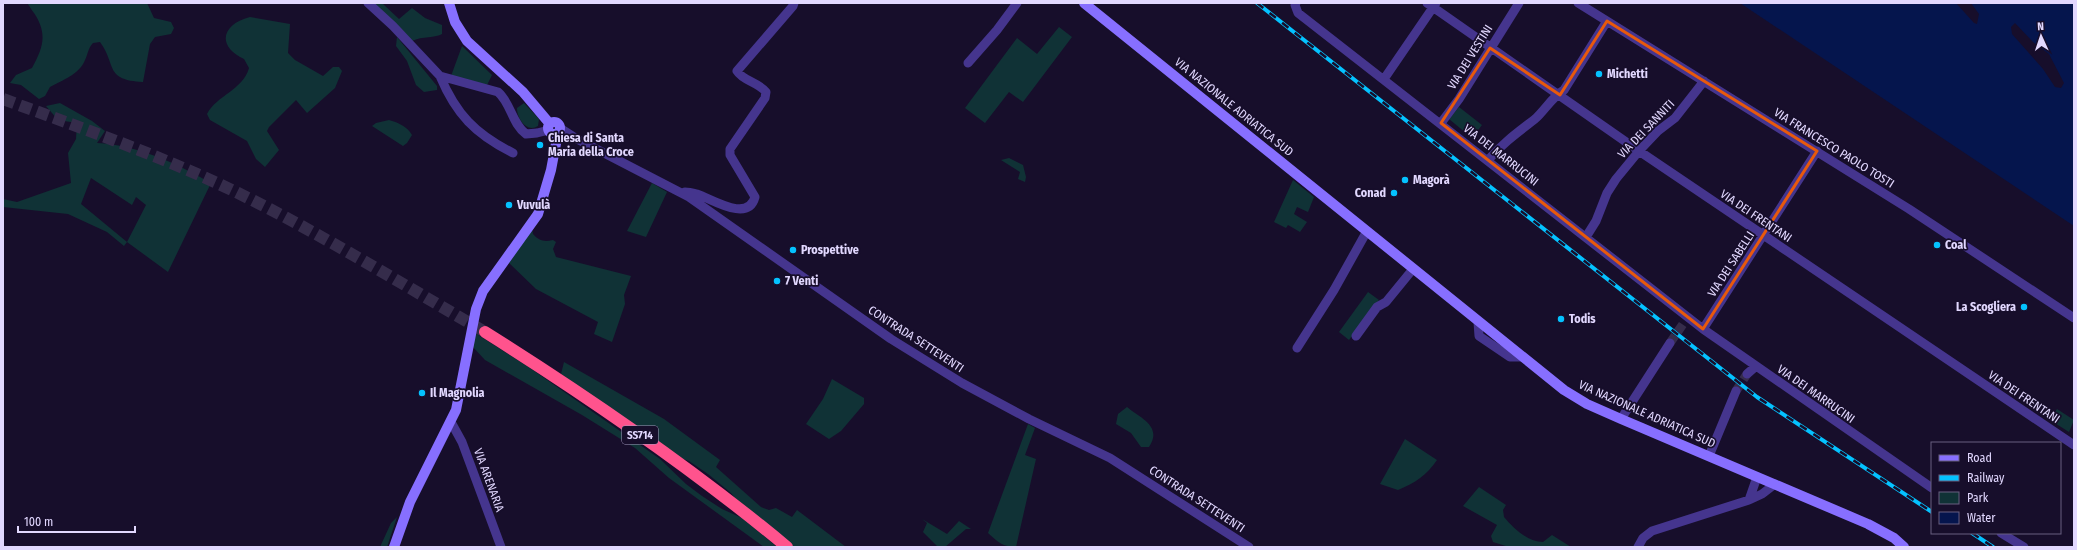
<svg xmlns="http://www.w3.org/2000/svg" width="2077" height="550" viewBox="0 0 2077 550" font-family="'Fira Sans Condensed',sans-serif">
	<rect width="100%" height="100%" fill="#170e2b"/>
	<path fill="#103236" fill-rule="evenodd" d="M27 3H147L154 18 171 22 174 28 171 34 155 37 150 44 143 82C104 80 117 65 100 42L93 43C88 48 88 54 85 60 79 75 62 80 50 87L45 96 39 99 21 85 10 83 16 75 32 68C43 48 48 34 34 13 31 10 30 6 27 3Z
		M374 3H382L399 19 412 8 425 18 442 25V34C436 38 422 36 412 41Z
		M250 17 290 24 288 53 295 60 323 76 333 67H339L342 71 335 88 307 113 296 100 269 127 267 131 279 150 265 167 256 159 247 141 210 120 207 114C217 95 243 90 249 68L244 59C216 46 222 24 250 17Z
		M1059 27 1072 37 1023 102 1009 92 985 123 965 108 1017 38 1037 54Z
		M397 37 437 86V90L424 92 416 85 407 61 396 46Z
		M462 46 492 75 487 85 451 76Z
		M60 103 92 121 105 131 97 143C138 145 175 163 211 183L168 272 127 242 124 246 107 232 68 214 3 207V199L17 202 71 183 68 153 76 139 77 123 58 120 46 106ZM91 178 132 205 136 197 146 205 127 242 81 204Z
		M524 103 539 119 538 126C527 133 517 119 517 108Z
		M1459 107 1482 125 1472 138 1449 119Z
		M389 120C397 122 408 127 412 135L407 143 403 146 372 126 376 123Z
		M1009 158 1023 165 1026 177 1025 182 1018 179 1020 172 1001 160Z
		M1293 180 1314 197 1308 212 1297 207 1294 214 1307 222 1300 232 1288 225 1286 228 1274 222Z
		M652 183 667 192 646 237 627 231Z
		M532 228 533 234C539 241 544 242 553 240L556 242 553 249 556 257 631 276 624 295 625 304 612 342 594 334 598 322 536 289 508 262Z
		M1368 292 1379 300 1349 340 1339 332Z
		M475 333 530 368 660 459 686 484 702 496 722 509 742 518 777 547H764L669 478 635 448 582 415 485 360 472 346Z
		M564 362 664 419 720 460 716 467 761 507 769 510 776 508 792 517 797 510 846 547H793L742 506 731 493 708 474 689 461 677 457 561 374Z
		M832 379 864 398V404L841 431 829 439 806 424 823 399Z
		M1127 407C1140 418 1163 426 1149 447H1141L1131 433 1116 424 1118 414Z
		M2057 409 2074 420 2069 432 2050 420Z
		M1028 424 1035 428 1025 455 1036 459 1016 547C1003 547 998 542 988 533Z
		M1405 439 1437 460C1427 475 1415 483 1398 490L1380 484Z
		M1479 487 1506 505 1503 510 1504 517C1513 528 1528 542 1543 542L1552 535 1571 547H1509L1493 542 1491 536 1497 525 1463 506Z
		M397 517 387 547H380L391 523Z
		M922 519 947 534 959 521 971 529H966L945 547H938L923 532 927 523Z"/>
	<path fill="#05154d" d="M1740 3H2074V226Z"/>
	<path fill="#170e2b" d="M1956 3H1971L1979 14 1977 24 1974 23Z
		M2015 23 2033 42 2049 54 2064 83 2061 88 2055 87 2043 69 2012 34 2011 27Z"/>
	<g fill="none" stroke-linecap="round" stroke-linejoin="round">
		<path stroke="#352c4b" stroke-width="9" stroke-dasharray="9 4.5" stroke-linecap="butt" d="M1670 343 1683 324
			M1736 391 1747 374"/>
		<path stroke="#352c4b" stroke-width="12" stroke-dasharray="12 6" stroke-linecap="butt" d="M3 99C81 128 159 155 234 191 320 233 402 284 485 332"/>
		<path stroke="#45358e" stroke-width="9" d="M368 3 393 26 440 76 498 92C511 103 512 124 526 134L537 133 549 130
			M1296 3 1295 5 1298 13 1703 329 1932 488
			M1427 3 1639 151 2074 445
			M1578 3 1909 209 2074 318
			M968 63 997 30 1017 3
			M440 76C456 114 475 134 513 153
			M1384 79 1436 3
			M1441 123 1459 99 1519 3
			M560 128 577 139 689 197 891 339 962 383 1029 419 1110 458 1249 547
			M1488 160C1504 142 1517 133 1535 119 1545 110 1552 97 1564 90L1607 21
			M685 192C689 192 693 193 697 194 712 199 748 223 755 197L730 155V149L765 98 766 92C758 82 743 81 737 71L793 6 794 3
			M1586 237 1596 221 1607 193 1616 179 1639 151 1658 131 1675 118 1704 81
			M1478 322 1479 336 1510 357H1521
			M1703 329 1817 151
			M1356 336 1377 307 1386 302 1413 269
			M1297 348 1334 290 1367 231
			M1747 374 1755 367
			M1621 419 1670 343
			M451 422 462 442 501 547
			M1709 456 1736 391
			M1749 500 1757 477
			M2001 533 2024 547
			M1638 547 1643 538 1652 531 1749 500 1762 494 1775 484"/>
		<path stroke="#876fff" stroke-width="10" d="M449 3 455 22 467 41 523 92 550 124
			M1084 3 1564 390 1587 404 1621 419 1868 524 1894 538 1904 547
			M548 128a6 6 0 1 1 12 0a6 6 0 1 1-12 0Z
			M394 547 410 502 456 410 476 309 483 291 538 214 551 170 558 133"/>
		<path stroke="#ff538d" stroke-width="12" d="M485 332C590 398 692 468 787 547"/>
		<defs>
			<path id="rail" d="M1257 3 1757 397 1932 512
				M1972 533 1993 547"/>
		</defs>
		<use href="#rail" stroke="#04c2ff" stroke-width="4"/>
		<use href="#rail" stroke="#170e2b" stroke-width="2.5" stroke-dasharray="8" stroke-linecap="butt"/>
	</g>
	<path fill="none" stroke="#e8590c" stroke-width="3" stroke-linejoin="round" d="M1607 21 1817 151 1703 329 1441 123 1490 48 1560 95Z"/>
	<g fill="#04c2ff" stroke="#170e2b" stroke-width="1.5">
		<circle cx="1599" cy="74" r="4"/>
		<circle cx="540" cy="145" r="4"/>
		<circle cx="1405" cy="180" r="4"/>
		<circle cx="1394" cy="193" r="4"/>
		<circle cx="509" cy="205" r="4"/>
		<circle cx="1937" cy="245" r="4"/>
		<circle cx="793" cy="250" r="4"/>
		<circle cx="777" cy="281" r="4"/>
		<circle cx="2024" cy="307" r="4"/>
		<circle cx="1561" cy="319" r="4"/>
		<circle cx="422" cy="393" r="4"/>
	</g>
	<g text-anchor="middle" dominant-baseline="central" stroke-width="3.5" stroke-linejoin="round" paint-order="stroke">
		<rect fill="#170e2b" stroke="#a59bbf" stroke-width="1" x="622" y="426" width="36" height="18" rx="3"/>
		<g font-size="11" font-weight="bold" fill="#e2d8ff">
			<text x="640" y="435">SS714</text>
		</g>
		<g font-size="12" fill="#e2d8ff" stroke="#170e2b">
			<text transform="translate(1470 57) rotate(-58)">VIA DEI VESTINI</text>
			<text transform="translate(1234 107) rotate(39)">VIA NAZIONALE ADRIATICA SUD</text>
			<text transform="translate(1646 129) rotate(-46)">VIA DEI SANNITI</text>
			<text transform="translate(1834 148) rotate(32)">VIA FRANCESCO PAOLO TOSTI</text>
			<text transform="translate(1501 155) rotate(38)">VIA DEI MARRUCINI</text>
			<text transform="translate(1756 216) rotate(34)">VIA DEI FRENTANI</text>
			<text transform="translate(1731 264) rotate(-57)">VIA DEI SABELLI</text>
			<text transform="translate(916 339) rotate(33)">CONTRADA SETTEVENTI</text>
			<text transform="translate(1816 394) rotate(35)">VIA DEI MARRUCINI</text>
			<text transform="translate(2024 397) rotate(34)">VIA DEI FRENTANI</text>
			<text transform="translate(1647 414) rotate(24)">VIA NAZIONALE ADRIATICA SUD</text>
			<text transform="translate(489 480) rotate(70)">VIA ARENARIA</text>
			<text transform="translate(1197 499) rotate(33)">CONTRADA SETTEVENTI</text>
		</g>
		<g font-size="12" font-weight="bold" fill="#e2d8ff" stroke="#170e2b" text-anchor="start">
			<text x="1607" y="74">Michetti</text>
			<text x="548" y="138">Chiesa di Santa<tspan x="548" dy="14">Maria della Croce</tspan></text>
			<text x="1413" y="180">Magorà</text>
			<text x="1386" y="193" text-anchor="end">Conad</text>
			<text x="517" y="205">Vuvulà</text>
			<text x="1945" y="245">Coal</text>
			<text x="801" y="250">Prospettive</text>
			<text x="785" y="281">7 Venti</text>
			<text x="2016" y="307" text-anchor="end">La Scogliera</text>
			<text x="1569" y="319">Todis</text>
			<text x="430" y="393">Il Magnolia</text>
		</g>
	</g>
	<rect width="2077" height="550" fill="none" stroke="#e2d8ff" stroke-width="8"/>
	<rect x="1931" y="442" width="130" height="92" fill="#170e2b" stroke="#685f80"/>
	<rect x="1939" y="455" width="20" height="6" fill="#876fff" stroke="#685f80"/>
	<text x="1967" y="462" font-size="12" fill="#e2d8ff">Road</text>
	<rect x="1939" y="475" width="20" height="6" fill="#04c2ff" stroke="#685f80"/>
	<text x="1967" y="482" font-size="12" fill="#e2d8ff">Railway</text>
	<rect x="1939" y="492" width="20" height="12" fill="#103236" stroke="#685f80"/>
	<text x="1967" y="502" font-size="12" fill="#e2d8ff">Park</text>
	<rect x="1939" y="512" width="20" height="12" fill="#05154d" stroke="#685f80"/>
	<text x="1967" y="522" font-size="12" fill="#e2d8ff">Water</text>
	<g transform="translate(2041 36) rotate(357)" stroke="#170e2b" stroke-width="3" paint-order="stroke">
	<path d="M0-3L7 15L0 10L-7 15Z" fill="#e2d8ff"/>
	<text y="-6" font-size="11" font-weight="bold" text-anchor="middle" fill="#e2d8ff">N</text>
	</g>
	<path d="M18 526v6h117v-6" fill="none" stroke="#e2d8ff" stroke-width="2"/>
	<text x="24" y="526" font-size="12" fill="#e2d8ff" stroke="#170e2b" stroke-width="3" paint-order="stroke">100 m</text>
</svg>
